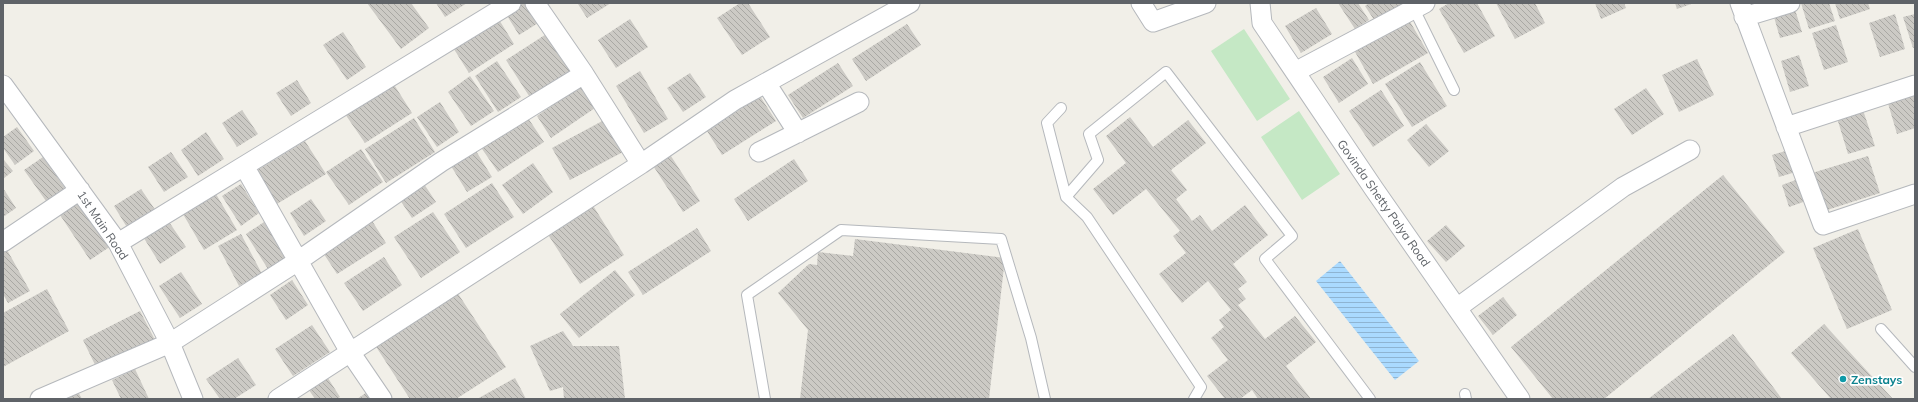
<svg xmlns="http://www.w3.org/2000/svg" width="1918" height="402" viewBox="0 0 1918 402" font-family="Mulish,sans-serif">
	<defs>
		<pattern id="water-rules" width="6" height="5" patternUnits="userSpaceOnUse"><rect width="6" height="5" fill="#aadaff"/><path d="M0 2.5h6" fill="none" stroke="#8eb4d2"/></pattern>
		<pattern id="building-back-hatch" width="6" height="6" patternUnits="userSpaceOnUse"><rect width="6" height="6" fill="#cccac5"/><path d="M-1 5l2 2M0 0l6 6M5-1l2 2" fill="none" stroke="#a9a8a4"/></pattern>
	</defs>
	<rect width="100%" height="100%" fill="#f1efe8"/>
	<path fill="#c5e8c5" d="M1244 29 1290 99 1257 121 1211 51Z
		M1299 111 1340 174 1302 200 1261 137Z"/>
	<path fill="url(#water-rules)" d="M1340 261 1419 361 1395 380 1316 281Z"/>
	<path fill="url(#building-back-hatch)" d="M367 3H411L429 28 401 49Z
		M436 3H467L445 17Z
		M523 3H531L543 20 519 35 506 14Z
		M579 3H611L587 18 578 4Z
		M740 3H748L770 37 742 55 717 18Z
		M1338 3H1358L1369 20 1355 29Z
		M1369 3H1406L1378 26 1365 6Z
		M1449 3H1477L1495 36 1464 53 1439 9Z
		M1496 3H1535L1545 23 1515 39Z
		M1595 3H1624L1626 8 1601 19Z
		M1675 3H1694L1677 9Z
		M1770 3H1793L1802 32 1780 38Z
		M1801 3H1829L1835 21 1809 29Z
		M1835 3H1868L1870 9 1840 19Z
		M1316 8 1332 34 1301 53 1285 26Z
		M1895 14 1905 49 1880 57 1869 23Z
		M1915 14V47L1913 48 1903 17Z
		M498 18 514 44 469 73 452 46Z
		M1408 18 1428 53 1373 84 1354 50Z
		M630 19 648 47 616 68 598 40Z
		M907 24 921 45 866 81 852 59Z
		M1836 25 1848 62 1824 70 1812 33Z
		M551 31 576 70 531 99 506 60Z
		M343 32 366 67 347 80 323 45Z
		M1799 55 1809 86 1790 92 1781 61Z
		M1352 58 1368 84 1339 103 1323 77Z
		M1697 59 1714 95 1679 112 1662 75Z
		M497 61 521 97 498 112 475 76Z
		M1420 62 1447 106 1412 127 1385 84Z
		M838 63 853 86 803 118 788 95Z
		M640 71 668 119 644 133 616 86Z
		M690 73 706 97 683 112 667 88Z
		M470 76 494 111 471 126 448 92Z
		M297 80 311 103 291 116 276 93Z
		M393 83 412 113 365 143 345 114Z
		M583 84 598 106 551 138 537 116Z
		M1646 88 1664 114 1632 135 1614 109Z
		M1381 90 1404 126 1373 147 1349 111Z
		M1915 91V128L1897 134 1887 100Z
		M760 96 776 121 722 155 707 131Z
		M440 102 459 132 437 147 417 117Z
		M242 110 258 134 237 147 222 123Z
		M1863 110 1875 146 1848 154 1837 118Z
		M526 115 544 142 498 172 480 146Z
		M1130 117 1153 147 1188 120 1206 143 1171 170 1187 190 1176 199 1192 221 1200 215 1212 231 1245 205 1268 235 1233 264 1247 282 1238 289 1246 299 1238 305 1265 339 1295 316 1316 342 1286 366 1311 399H1258L1252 390 1240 399H1225L1207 376 1228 360 1211 338 1224 327 1219 320 1231 310 1208 281 1182 303 1159 274 1186 253 1173 236 1180 231 1146 189 1113 215 1093 189 1126 163 1106 136Z
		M414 118 435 152 386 183 365 149Z
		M606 119 623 152 570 180 552 148Z
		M1426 124 1449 151 1429 167 1407 140Z
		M17 127 34 151 15 165 3 148V137Z
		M206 132 224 159 198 176 181 150Z
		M305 141 326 174 277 204 256 171Z
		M361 149 383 182 349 205 326 172Z
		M1792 149 1799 171 1779 177 1772 155Z
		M476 151 492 177 467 192 451 166Z
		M171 152 188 177 164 192 148 167Z
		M669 153 700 201 683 212 652 164Z
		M1868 156 1880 193 1824 211 1812 173Z
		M43 157 65 188 46 201 24 170Z
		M3 159 13 171 3 179Z
		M794 159 808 181 748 221 734 199Z
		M533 163 553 192 523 214 502 185Z
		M1723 175 1785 252 1604 399H1553L1511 347Z
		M1801 178 1809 200 1789 207 1782 185Z
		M492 183 514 217 466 248 444 214Z
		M241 184 259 213 241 226 222 196Z
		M424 184 436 202 412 218 400 200Z
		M3 188 16 208 3 217Z
		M141 189 156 211 128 229 114 206Z
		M216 194 237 230 204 250 183 214Z
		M311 199 326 221 304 236 290 213Z
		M81 201 111 246 90 260 60 215Z
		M592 204 624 255 580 284 547 233Z
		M433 212 460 252 421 278 394 237Z
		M369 216 386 243 337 274 320 248Z
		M167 219 186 247 160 264 142 235Z
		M264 222 286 257 268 269 246 234Z
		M1446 225 1465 246 1446 262 1427 241Z
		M697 228 711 251 643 295 628 272Z
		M1858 229 1892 310 1847 329 1813 248Z
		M241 234 262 274 239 286 218 246Z
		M855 239 1005 258 989 399H800L808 330 778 293 809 264 817 265 818 252 853 256Z
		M6 248 30 291 8 303 3 294V249Z
		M384 257 402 285 363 311 344 283Z
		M615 270 635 295 579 338 560 314Z
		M181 272 202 304 180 318 159 286Z
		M292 280 308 305 286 320 270 295Z
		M47 289 69 331 3 367V313Z
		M455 289 506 367 456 399H410L373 342Z
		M1503 297 1517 315 1493 335 1478 316Z
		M140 311 155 340 97 369 83 340Z
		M1824 324 1855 358 1893 399H1831L1791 353Z
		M312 325 330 352 293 376 275 349Z
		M563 331 573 346H619L625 399H564L563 387 550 391 530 346Z
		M1733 334 1782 399H1648Z
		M238 358 256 385 234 399H220L206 379Z
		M135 369 149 399H121L112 380Z
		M326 375 340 397 337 399H315L307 387Z
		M515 378 526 399H477Z
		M76 388 82 399H56Z
		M367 392 372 399H357Z"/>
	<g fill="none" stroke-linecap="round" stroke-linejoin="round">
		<defs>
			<path id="lane" d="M1414 9 1454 90
				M1061 108 1047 123 1066 197 1087 217 1201 387 1194 399
				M1066 197 1098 160 1089 134 1166 72 1292 236 1265 259 1370 399
				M1881 329 1915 367
				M1465 394 1466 399
				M765 399 747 295 841 230 1001 239 1031 338 1045 399"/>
			<path id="street" d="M535 3 584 74 641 164
				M1141 3 1153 22 1206 3
				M1260 3 1262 23 1374 189 1520 399
				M1740 3 1823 225 1915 194
				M1744 17 1790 3
				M1295 72 1425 3
				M766 83 798 133
				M3 85 118 243 170 343 193 399
				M1786 127 1915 85
				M759 152 859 102
				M244 166 350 352 382 399
				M3 242 80 190
				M118 243 511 3
				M1457 308 1623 187 1690 150
				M40 399 170 343 298 261 441 162 584 74
				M278 399 641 164 735 100 910 3"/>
		</defs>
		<use href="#lane" stroke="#b5b8bc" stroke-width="12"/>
		<use href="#street" stroke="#b5b8bc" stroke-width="21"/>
		<use href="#lane" stroke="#fff" stroke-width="10"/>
		<use href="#street" stroke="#fff" stroke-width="19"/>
	</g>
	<circle fill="#0f9aa8" stroke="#fff" stroke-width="1.5" cx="1843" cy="379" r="4"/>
	<g text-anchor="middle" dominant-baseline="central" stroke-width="3.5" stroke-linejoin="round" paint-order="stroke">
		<g font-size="12" fill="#5f6368" stroke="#fff">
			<text transform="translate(1384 203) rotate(55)">Govinda Shetty Palya Road</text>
			<text transform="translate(103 225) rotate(56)">1st Main Road</text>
		</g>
		<g font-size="12" font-weight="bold" fill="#0d838f" stroke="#fff" text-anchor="start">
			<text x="1851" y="379">Zenstays</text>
		</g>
	</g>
	<rect width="1918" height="402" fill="none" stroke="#5f6368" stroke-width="8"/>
</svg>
